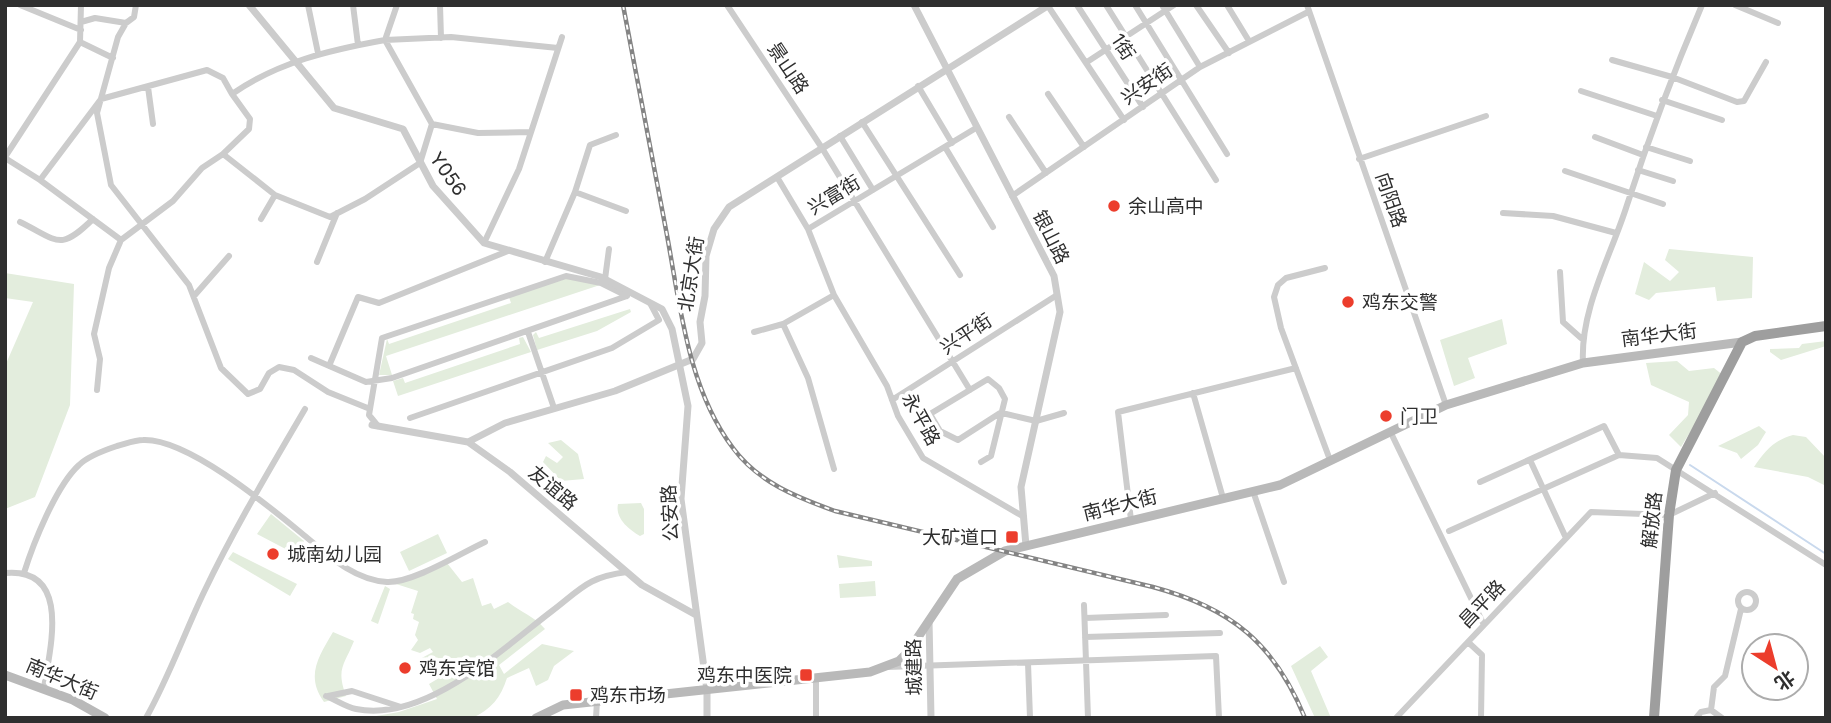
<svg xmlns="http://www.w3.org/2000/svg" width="1831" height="723" viewBox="0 0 1831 723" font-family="Inter,'Noto Sans SC',sans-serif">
	<rect width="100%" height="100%" fill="#fff"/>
	<path fill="#e3eddd" d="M1669 249 1753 257 1752 298 1717 301 1715 287 1656 293 1649 300 1635 294 1644 262 1670 281 1679 272 1665 260Z
		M5 273 74 284 70 405 35 497 5 509V366L33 302 5 298Z
		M566 278 600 285 386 356 392 375H379L387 339 389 344 511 303 509 297Z
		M630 309 631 312 597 331 537 350 533 335 536 332 539 338Z
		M1502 319 1507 344 1468 358 1475 378 1454 386 1440 340Z
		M523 337 531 352 398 396 393 381 403 378 405 383 520 344 519 338Z
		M1826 341V346L1781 360 1770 352V349L1799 348 1802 344Z
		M1677 361 1689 371 1714 368 1724 376 1681 447 1669 435 1688 415 1689 402 1651 385 1646 363Z
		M1759 426 1766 432 1758 445 1741 459 1737 453 1718 446Z
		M1793 435 1806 437 1826 458V486L1808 477 1754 467C1765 451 1774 440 1793 435Z
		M561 440 578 454 584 479 561 481 543 462 546 456 557 463 563 457 548 443Z
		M641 503 644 509V534L640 536C628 529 615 518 618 504Z
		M271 514 304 541 297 555 257 534Z
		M438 534 447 553 409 571 400 552Z
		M233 552 297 584 290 596 228 559Z
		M837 555 872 561V566L839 568Z
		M447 563 462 582 473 578 482 606 491 603 494 609 508 602C522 613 534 616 545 629L499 665 504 674 542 644 574 651 554 666 548 680 536 686 529 668 507 678C501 697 491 710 472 718H365L399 712 437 699 429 684 439 678 432 666 418 660 433 652 430 648 420 653 411 650 418 640 415 635 419 622 413 619 414 614 411 613 418 591 396 584Z
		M875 581 876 596 840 598 839 584Z
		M385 586 390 589 378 624 371 621Z
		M333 632 354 641C344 666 336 668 346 696L324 702C305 676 319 656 333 632Z
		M1320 646 1328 657 1311 671 1331 718H1315L1291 666Z"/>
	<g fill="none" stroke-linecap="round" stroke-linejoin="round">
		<path stroke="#c9d9ed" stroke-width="2" d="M1690 465 1826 554"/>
		<path stroke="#ccc" stroke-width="6" d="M20 5 81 30
			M136 5 134 17 126 23 118 37 97 113 111 185 189 285 221 368 248 394 260 389 269 373 279 367 294 370 328 392 370 409
			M308 5 318 53
			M353 5 358 45
			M440 5 441 38
			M727 5 822 148 970 390
			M1077 5 1143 107
			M1106 5 1216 180
			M1135 5 1227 154
			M1162 5 1200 67
			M1196 5 1229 53
			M1227 5 1249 41
			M1307 5 1446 405
			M1735 5 1778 23
			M1048 6 1124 120
			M81 22 95 18 126 23
			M80 42 113 58
			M1612 60 1672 77 1737 102 1744 101 1766 62
			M1087 62 1174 5
			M918 86 952 143
			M148 87 153 124
			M1581 91 1657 116
			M1048 94 1084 147
			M1662 100 1722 120
			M1009 117 1046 173
			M862 122 960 275
			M432 124 385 40 451 37 558 48
			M840 136 873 190
			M1595 137 1643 155
			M945 147 993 227
			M1646 147 1690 161
			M223 154 249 129 250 119 232 94C278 62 330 50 385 40L397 5
			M5 157 80 42 81 5
			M5 158 40 180 121 240
			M1359 159 1486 116
			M1638 170 1673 181
			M1565 171 1663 204
			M777 177 808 229
			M40 180 101 99 207 70 223 78 232 94
			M575 192 626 211
			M1012 196 1200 67 1308 12
			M1503 213 1553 216 1616 233
			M261 219 275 195
			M20 222C59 241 59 252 93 219
			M484 243 519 169 562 37
			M317 262 337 213
			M545 262 575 192 590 145 616 135
			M1325 268 1286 278 1278 285 1274 297 1281 328 1330 460
			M1560 272 1563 322 1581 338
			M605 279 609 249
			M834 295 887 386 898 416 923 458 1024 517
			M194 296 229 256
			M783 324 808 378 834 469
			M528 332 554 408
			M754 332 783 324 834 295 808 229 976 128
			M311 358 366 382 392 378 627 296
			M1583 363C1580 309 1611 256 1627 205 1649 137 1674 71 1702 5
			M329 366 358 297 379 303 508 251
			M97 390 100 359 94 334 109 268 121 240 173 201 202 168 223 154 275 195 330 217 365 199 420 163 432 124 478 133 530 132
			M1193 393 1223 498
			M892 400 1057 295
			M410 418 612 348 659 320 650 303
			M378 426 369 415 382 338 566 276 601 283 627 296
			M1390 431 1484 625
			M1530 460 1566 538
			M981 462 991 456 1005 399 999 388 988 379 930 414 940 431 958 440 1000 413H1002L1036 421 1064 413
			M1480 482 1604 426 1619 455
			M1253 491 1284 582
			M1131 520 1118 412 1296 368
			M1449 531 1619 455 1657 458 1826 565
			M5 573C72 567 50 648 44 688
			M24 573C33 544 56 486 79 465 88 456 105 450 117 446 125 444 135 440 143 440 188 438 271 508 305 536 329 556 354 580 387 582 413 583 461 553 485 542
			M1738 601a9 9 0 1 1 18 0a9 9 0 1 1-18 0Z
			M1084 605 1088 718
			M1085 618 1166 615
			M1085 637 1220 633
			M1468 642 1482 655 1481 718
			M1028 663 1030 718
			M887 667 1216 656 1219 718
			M326 696C336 700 346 707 356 709 425 723 502 649 552 611 582 588 588 577 627 572
			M328 696 352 691 401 707
			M1711 710 1714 687 1725 676 1741 609
			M146 718C169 677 184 634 204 592 234 529 270 469 305 409
			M596 718 597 701
			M816 718V679
			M1396 718 1591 512 1669 515 1715 493
			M1696 718 1701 712 1711 710 1722 718"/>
		<path stroke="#ccc" stroke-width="7" d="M249 5 334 108 403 129 433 186 484 243 601 277 662 309 672 329 688 406 681 499 707 690V718
			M914 5 1054 276 1060 312 1021 487 1026 546
			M372 425 468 442 510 472 642 585 696 615
			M468 442 505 423 615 391 693 359 702 343 700 322 705 296 706 256 714 229 729 207 1049 5
			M929 620 931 718"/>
		<path stroke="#b9b9b9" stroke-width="9" d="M5 675 73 700 105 718
			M536 718 563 705 870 672 899 661 908 652 957 579 1005 551 1280 485 1446 405 1583 363 1742 342"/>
		<path stroke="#9e9e9e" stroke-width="10" d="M1742 342 1755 336 1826 326
			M1654 718 1669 515 1676 470 1742 342"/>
		<defs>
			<path id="rail" d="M623 5C637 80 652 155 666 230 680 303 687 387 733 448 758 482 796 497 835 511L1153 587C1231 608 1274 643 1305 718"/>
		</defs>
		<use href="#rail" stroke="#848484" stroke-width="4.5"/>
		<use href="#rail" stroke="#fff" stroke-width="2" stroke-dasharray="5" stroke-linecap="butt"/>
	</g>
	<g fill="#ec3d2c" stroke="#fff" stroke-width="2.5">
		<circle cx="1114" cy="206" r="7"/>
		<circle cx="1348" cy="302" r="7"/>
		<circle cx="1386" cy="416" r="7"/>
		<rect x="1005" y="530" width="14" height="14" rx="3.5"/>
		<circle cx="273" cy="554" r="7"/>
		<circle cx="405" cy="668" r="7"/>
		<rect x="799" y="668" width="14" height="14" rx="3.5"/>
		<rect x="569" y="688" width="14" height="14" rx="3.5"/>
	</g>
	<g text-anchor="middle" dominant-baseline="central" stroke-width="7" stroke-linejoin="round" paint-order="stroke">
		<g font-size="19" fill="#2f2f2f" stroke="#fff">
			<text transform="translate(1123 47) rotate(57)">1街</text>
			<text transform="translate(788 68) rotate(56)">景山路</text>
			<text transform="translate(1147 84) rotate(-34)">兴安街</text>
			<text transform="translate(448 174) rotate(55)">Y056</text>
			<text transform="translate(834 195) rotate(-31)">兴富街</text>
			<text transform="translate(1391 200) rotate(71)">向阳路</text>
			<text transform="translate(1051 237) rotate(63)">银山路</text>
			<text transform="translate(691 274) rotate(-81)">北京大街</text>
			<text transform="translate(966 334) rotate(-33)">兴平街</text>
			<text transform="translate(1659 335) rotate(-7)">南华大街</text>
			<text transform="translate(921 419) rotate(61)">永平路</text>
			<text transform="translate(553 488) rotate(40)">友谊路</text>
			<text transform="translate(1120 505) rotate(-14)">南华大街</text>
			<text transform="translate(670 513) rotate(-93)">公安路</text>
			<text transform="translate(1652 520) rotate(-84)">解放路</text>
			<text transform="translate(1482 604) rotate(-47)">昌平路</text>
			<text transform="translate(914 667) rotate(-91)">城建路</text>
			<text transform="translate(62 679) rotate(23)">南华大街</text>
		</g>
		<g font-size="19" fill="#2f2f2f" stroke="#fff" text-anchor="start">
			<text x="1128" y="206">余山高中</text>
			<text x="1362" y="302">鸡东交警</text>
			<text x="1400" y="416">门卫</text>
			<text x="998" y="537" text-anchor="end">大矿道口</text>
			<text x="287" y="554">城南幼儿园</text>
			<text x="419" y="668">鸡东宾馆</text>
			<text x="792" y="675" text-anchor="end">鸡东中医院</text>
			<text x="590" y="695">鸡东市场</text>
		</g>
	</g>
	<rect width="1831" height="723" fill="none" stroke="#2f2f2f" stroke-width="14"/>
	<g transform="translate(1775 667) rotate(144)"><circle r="33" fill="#ffffff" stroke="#acacac" stroke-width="2"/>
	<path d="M0-5L12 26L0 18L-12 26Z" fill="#ec3d2c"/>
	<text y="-10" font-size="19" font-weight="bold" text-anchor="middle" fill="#2f2f2f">北</text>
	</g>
</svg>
